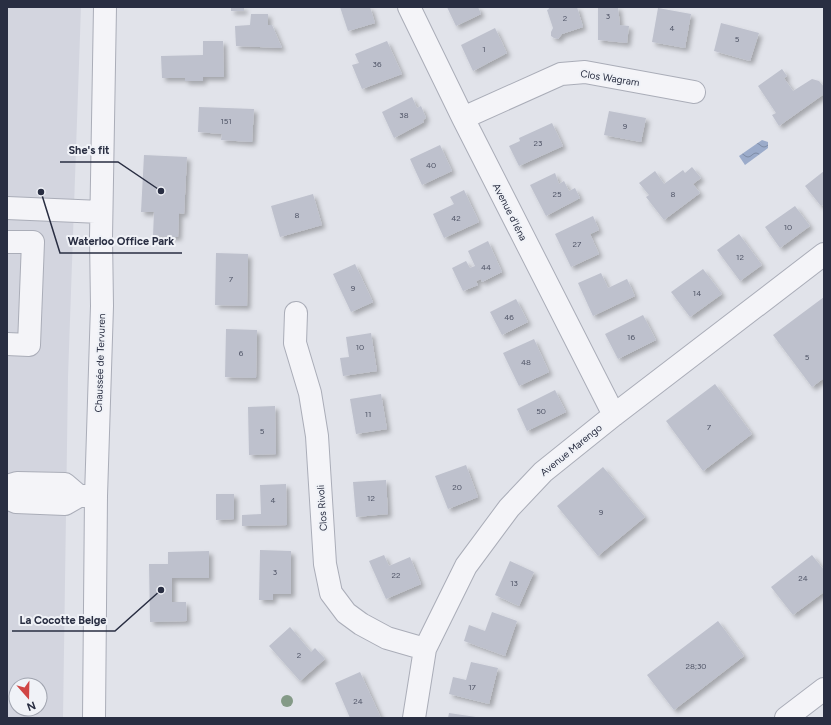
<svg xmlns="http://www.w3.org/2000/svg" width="831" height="725" viewBox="0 0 831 725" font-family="Figtree,sans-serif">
	<defs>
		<pattern id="water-waves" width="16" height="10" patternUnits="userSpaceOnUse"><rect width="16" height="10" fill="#9babca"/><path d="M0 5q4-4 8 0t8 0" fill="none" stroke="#7e8ca6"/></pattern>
		<filter id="shadow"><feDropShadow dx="3.5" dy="3.5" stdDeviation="2" flood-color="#0004"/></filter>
	</defs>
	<rect width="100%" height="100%" fill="#e1e3ea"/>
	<path fill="#d3d5df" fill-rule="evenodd" d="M7 7H81L68 377 63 718H7ZM16 685H40V709H16Z"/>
	<path fill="url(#water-waves)" d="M762 140 768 142V148L745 165 739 156Z"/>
	<path fill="#bec1cd" filter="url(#shadow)" d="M231 7H244V11H231Z
		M340 7H370L375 23 348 31Z
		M447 7H478L481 14 456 26Z
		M548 7H577L583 27 562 34 558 39 554 38 551 36V32L553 28 547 10 549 9Z
		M598 7H618L620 25 629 26 627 43 598 40Z
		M658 8 691 14 685 48 652 42Z
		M251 14H268V25H272L282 48 236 46 235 26 250 25Z
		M721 23 759 33 750 61 714 51Z
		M495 28 507 53 473 71 461 45Z
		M203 41H223L224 77H203V81H185V78H162L161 56 203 55Z
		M387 41 402 74 362 89 352 65 359 63 355 54Z
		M782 69 787 76 784 78 793 91 812 79 819 81 824 87V94L779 126 772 115 776 113 758 86Z
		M412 97 417 108 421 106 426 118 423 120 424 122 394 138 382 112Z
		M199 107 254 109 252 142 221 140 222 134 198 132Z
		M609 111 646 118 641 142 604 135Z
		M552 123 563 146 519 166 509 146 520 141 519 138Z
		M440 145 452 171 422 185 410 159Z
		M144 155 187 157 184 214 179 213 178 237 153 236 154 212H141Z
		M692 167 701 178 693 184 700 193 664 220 646 197 649 195 639 183 655 171 664 184 683 170 685 173Z
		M824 171V204L821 206 805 186Z
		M555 173 559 184 564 181 569 191 575 188 580 198 546 216 530 185Z
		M464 190 479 222 444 238 433 214 454 204 450 197Z
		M313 194 322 225 280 237 271 206Z
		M795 206 810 226 780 248 765 227Z
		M593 216 599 230 590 234 599 254 571 267 555 234Z
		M739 234 762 265 740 281 717 250Z
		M488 241 502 272 482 282 481 279 476 281 478 285 463 291 452 268 466 261 470 268 475 266 468 251Z
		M216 253 248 254 247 306 215 305Z
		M355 264 373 302 351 312 333 274Z
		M703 269 722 294 690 317 671 292Z
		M601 273 608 288 627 279 635 296 593 316 578 283Z
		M824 297V378L812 387 773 335Z
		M516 299 528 322 502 335 490 312Z
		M643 315 656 340 618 359 605 334Z
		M226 329 257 330 256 378 225 377Z
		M371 333 377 371 343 376 340 358 349 357 346 337Z
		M534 339 549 372 519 386 503 353Z
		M715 384 752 434 703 471 666 421Z
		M555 390 566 412 527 431 517 409Z
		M381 394 387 429 356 434 350 399Z
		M275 406 276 454 249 455 248 407Z
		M466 465 478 497 448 509 435 476Z
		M603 467 645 517 598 556 557 506Z
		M386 480 388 514 356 517 353 482Z
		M286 484 287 525 242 526V515L261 514 260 485Z
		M216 494H234V519L216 520Z
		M260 550 291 551V594H273V600H259Z
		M209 551V578H172V602H186L187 621 150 622 149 564H168V552Z
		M384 555 389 566 410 557 421 584 386 599 369 561Z
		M812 555 824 570V592L793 615 771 587Z
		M510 561 534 572 519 606 495 595Z
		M492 612 517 621 505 656 464 641 469 625 485 631Z
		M718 621 744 656 674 710 647 675Z
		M290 627 311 652 315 648 325 659 300 681 269 646Z
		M471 662 498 668 489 704 449 694 453 677 466 680Z
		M360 672 381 718H350L335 683Z
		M449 713 476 717V718H448Z"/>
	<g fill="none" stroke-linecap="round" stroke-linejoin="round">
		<defs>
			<path id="minor" d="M409 7 463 118 614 415
				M463 118 561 74 585 72 694 92
				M7 208 101 212
				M7 242H33L29 345 7 344
				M296 313 295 343 310 393 317 436 325 564 331 593 346 613 361 624 387 638 425 649
				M7 486 17 483 65 484 79 496
				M7 498 16 502 65 504 79 496H96
				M94 718 96 496 102 306 101 237 105 7
				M414 718 425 649 466 566 509 508 543 472 614 415 824 254
				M786 718 824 689"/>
		</defs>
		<use href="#minor" stroke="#aaadb8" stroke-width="24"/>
		<use href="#minor" stroke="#f4f4f8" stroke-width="22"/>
	</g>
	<circle fill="#849a87" cx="287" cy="701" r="6"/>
	<g text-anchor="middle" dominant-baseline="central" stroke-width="4" stroke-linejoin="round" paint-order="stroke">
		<g font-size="8" fill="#4e5365">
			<text x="608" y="16">3</text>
			<text x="565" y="18">2</text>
			<text x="672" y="28">4</text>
			<text x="737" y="39">5</text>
			<text x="484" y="49">1</text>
			<text x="377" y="64">36</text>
			<text x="404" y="115">38</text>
			<text x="226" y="121">151</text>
			<text x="625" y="126">9</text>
			<text x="538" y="143">23</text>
			<text x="431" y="165">40</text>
			<text x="557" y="194">25</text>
			<text x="673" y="194">8</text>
			<text x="297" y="215">8</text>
			<text x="456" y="218">42</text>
			<text x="788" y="227">10</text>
			<text x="577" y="244">27</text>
			<text x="740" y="257">12</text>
			<text x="486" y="267">44</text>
			<text x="231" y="279">7</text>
			<text x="353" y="288">9</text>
			<text x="697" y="293">14</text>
			<text x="509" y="317">46</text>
			<text x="631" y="337">16</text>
			<text x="360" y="347">10</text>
			<text x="241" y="353">6</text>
			<text x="807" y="357">5</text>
			<text x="526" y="362">48</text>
			<text x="541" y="411">50</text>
			<text x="368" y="414">11</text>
			<text x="709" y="427">7</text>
			<text x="262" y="431">5</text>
			<text x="457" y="487">20</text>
			<text x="371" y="498">12</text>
			<text x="273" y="500">4</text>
			<text x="601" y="512">9</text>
			<text x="275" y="572">3</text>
			<text x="396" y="575">22</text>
			<text x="803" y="578">24</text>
			<text x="514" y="583">13</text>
			<text x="299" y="655">2</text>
			<text x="696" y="666">28;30</text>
			<text x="472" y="687">17</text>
			<text x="358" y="701">24</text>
		</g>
		<g font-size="10" fill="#292e42" stroke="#f0f2f7">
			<text transform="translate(610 78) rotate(9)">Clos Wagram</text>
			<text transform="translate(510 212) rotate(63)">Avenue d'Iéna</text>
			<text transform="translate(100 363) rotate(-88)">Chaussée de Tervuren</text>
			<text transform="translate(571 450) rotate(-39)">Avenue Marengo</text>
			<text transform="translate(322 508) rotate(-94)">Clos Rivoli</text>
		</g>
	</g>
	<path fill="none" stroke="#292e42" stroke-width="1.5" d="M161 191L118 162H60M41 192L60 253H182M161 590L115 631H12"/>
	<g fill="#292e42" stroke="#f0f2f7" stroke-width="1.5">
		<circle cx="161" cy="191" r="4"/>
		<circle cx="41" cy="192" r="4"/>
		<circle cx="161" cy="590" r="4"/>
	</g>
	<g font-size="11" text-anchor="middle" font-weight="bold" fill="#292e42" stroke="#f0f2f7" stroke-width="4" stroke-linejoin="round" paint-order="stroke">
		<text x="89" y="154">She's fit</text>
		<text x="121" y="245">Waterloo Office Park</text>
		<text x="63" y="624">La Cocotte Belge</text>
	</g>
	<rect width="831" height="725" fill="none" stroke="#292e42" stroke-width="16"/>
	<g transform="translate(28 697) rotate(160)"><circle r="19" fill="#f0f2f7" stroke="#a0a4af"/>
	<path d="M0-3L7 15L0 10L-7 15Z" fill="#d04544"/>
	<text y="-6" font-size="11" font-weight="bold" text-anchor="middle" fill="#292e42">N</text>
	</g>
</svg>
